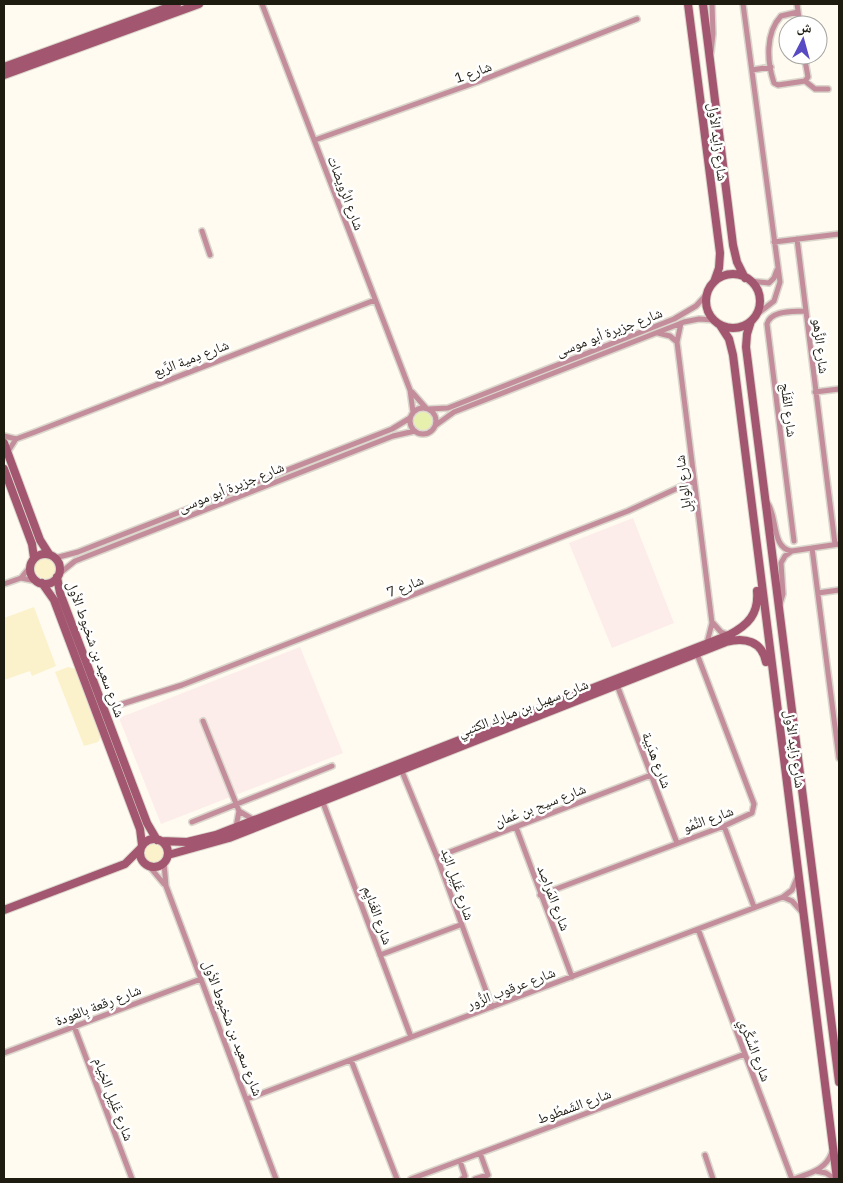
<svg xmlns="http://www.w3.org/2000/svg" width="843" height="1183" viewBox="0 0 843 1183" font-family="'IBM Plex Sans','Noto Naskh Arabic',sans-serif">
	<rect width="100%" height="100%" fill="#fffbf0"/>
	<path fill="#fdedea" d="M633 518 674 623 612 648 569 543Z
		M300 647 343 753 161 824 119 718Z"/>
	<path fill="#e8f0ad" d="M414 421a9 9 0 1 1 18 0a9 9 0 1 1-18 0Z"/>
	<path fill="#fbf2cc" d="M35 568a11 11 0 1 1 22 0a11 11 0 1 1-22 0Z
		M34 607 56 666 32 676 30 671 4 680V618Z
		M68 667 76 669 101 737 98 742 84 746 55 672Z
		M143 853a11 11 0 1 1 22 0a11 11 0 1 1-22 0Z"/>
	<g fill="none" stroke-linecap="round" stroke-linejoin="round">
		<defs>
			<path id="street" d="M262 4 410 390 413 412
				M743 4 780 282 774 301 756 315
				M797 4 800 25
				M798 12 781 16C765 33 767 62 774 83L778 85 805 81 808 77 804 55
				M711 52 713 34 712 4
				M752 70 771 67
				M805 81 815 89H828
				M315 140 477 82 637 19
				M202 231 210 255
				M797 239 835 544
				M774 242 839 234
				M749 281 769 283 774 278 777 270
				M681 323 677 342 712 623 707 643
				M658 333 670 336 677 342
				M412 392 426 408
				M815 392 839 389
				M410 421a13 13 0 1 1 26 0a13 13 0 1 1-26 0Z
				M429 409 448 408 674 319 696 306 707 294
				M436 425 454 412 684 322 699 319 714 320
				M4 436 16 439 35 432 375 300
				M7 453 16 439
				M767 502C778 517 771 547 791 551
				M794 541 767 324C771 310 793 312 805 311
				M812 548 839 758
				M55 558 78 552 392 429 410 418
				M59 574 75 561 393 436 415 431
				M21 578 30 567
				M4 584 21 578 36 581
				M818 593 839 590
				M779 607 783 594 781 563 785 556 792 551 839 544
				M713 623 721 632 729 635
				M617 685 677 843
				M122 704 182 685 628 511 693 481
				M203 721 239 811 254 820
				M401 769 437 857 492 1007
				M322 800 411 1037
				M192 822 332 766
				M724 826 754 907
				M236 827 239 811
				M516 827 572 977
				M437 857 651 775
				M164 863 166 886 276 1179
				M149 866 164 884
				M540 895 724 826 752 813 754 804 697 654
				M783 897 792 901 802 912
				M698 929 792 1179
				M380 955 460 925
				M74 1026 132 1179
				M4 1053 201 979
				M351 1060 397 1179
				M247 1099 783 897 792 890 797 878
				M705 1155 713 1179
				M460 1161 465 1176 462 1179
				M816 1171 826 1173 835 1179
				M411 1179 745 1054
				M475 1179 488 1175 480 1153
				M794 1179C810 1173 826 1170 832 1152"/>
			<path id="secondary" d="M688 4 720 253 719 268 714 282
				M703 4 733 245 737 262 745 278
				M4 67 177 4
				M4 75 199 4
				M706 301a27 27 0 1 1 54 0a27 27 0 1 1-54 0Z
				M751 321 747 334 746 347 839 1082
				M720 325 729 339 733 355 837 1179
				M4 443 40 540 49 554
				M4 469 32 544 34 558
				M30 569a15 15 0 1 1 30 0a15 15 0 1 1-30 0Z
				M57 577 60 593 147 823 157 840
				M42 583 54 600 140 829 142 845
				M140 853a14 14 0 1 1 28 0a14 14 0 1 1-28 0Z
				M161 841 187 842 216 835 729 635C748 625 759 614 757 591
				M168 855 229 838 726 642C745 637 762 641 766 662
				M4 910 125 864 140 849"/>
		</defs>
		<use href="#street" stroke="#dbd7cc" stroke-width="8"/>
		<use href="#secondary" stroke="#dbd7cc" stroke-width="10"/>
		<use href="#street" stroke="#c38d9c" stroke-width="5"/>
		<use href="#secondary" stroke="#a3566f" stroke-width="8"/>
	</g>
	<g text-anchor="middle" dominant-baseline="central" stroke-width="5" stroke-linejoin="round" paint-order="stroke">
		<g font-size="14" fill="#1e1b11" stroke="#fff">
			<text transform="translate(473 72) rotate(-20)">شارع 1</text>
			<text transform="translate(718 142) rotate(83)">شارع زايد الأول</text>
			<text transform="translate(346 193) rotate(69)">شارع الرُّويضات</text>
			<text transform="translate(609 332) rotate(-21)">شارع جزيرة أبو موسى</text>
			<text transform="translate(821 346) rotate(83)">شارع الزَّهو</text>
			<text transform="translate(191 358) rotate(-21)">شارع دِمية الرَّبع</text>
			<text transform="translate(789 410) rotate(83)">شارع الفَلَج</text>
			<text transform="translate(683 484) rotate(-97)">شارع الوابِل</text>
			<text transform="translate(231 487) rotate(-22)">شارع جزيرة أبو موسى</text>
			<text transform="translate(405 586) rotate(-21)">شارع 7</text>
			<text transform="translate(96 649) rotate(70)">شارع سعيد بن شخبوط الأول</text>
			<text transform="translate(523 708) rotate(-21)">شارع سهيل بن مبارك الكتبي</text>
			<text transform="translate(795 749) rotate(82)">شارع زايد الأول</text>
			<text transform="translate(657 760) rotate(69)">شارع هدَيبة</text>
			<text transform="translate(540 805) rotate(-21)">شارع سيح بن عُمان</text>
			<text transform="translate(708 819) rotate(-20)">شارع النُّمُو</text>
			<text transform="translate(458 884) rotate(71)">شارع غَلِيل اليَد</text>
			<text transform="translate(554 898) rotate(69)">شارع المَراصِد</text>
			<text transform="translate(378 915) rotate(70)">شارع الغَنايِم</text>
			<text transform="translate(511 988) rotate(-21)">شارع عرقوب الزُّور</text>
			<text transform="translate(98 1005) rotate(-21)">شارع رِقعة بِالعُودة</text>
			<text transform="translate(233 1028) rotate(69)">شارع سعيد بن شخبوط الأول</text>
			<text transform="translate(755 1050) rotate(69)">شارع السُّكَّري</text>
			<text transform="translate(114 1099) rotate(69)">شارع غَلِيل الخِيام</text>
			<text transform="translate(574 1106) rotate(-20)">شارع الشَمطُوط</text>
		</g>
	</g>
	<rect width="843" height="1183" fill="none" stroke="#1e1b11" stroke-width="10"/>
	<g transform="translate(803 40) rotate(6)"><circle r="24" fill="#ffffff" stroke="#a5a4a0"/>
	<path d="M0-4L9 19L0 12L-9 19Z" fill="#574ac2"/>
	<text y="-8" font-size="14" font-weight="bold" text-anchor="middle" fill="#1e1b11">ش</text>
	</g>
</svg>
